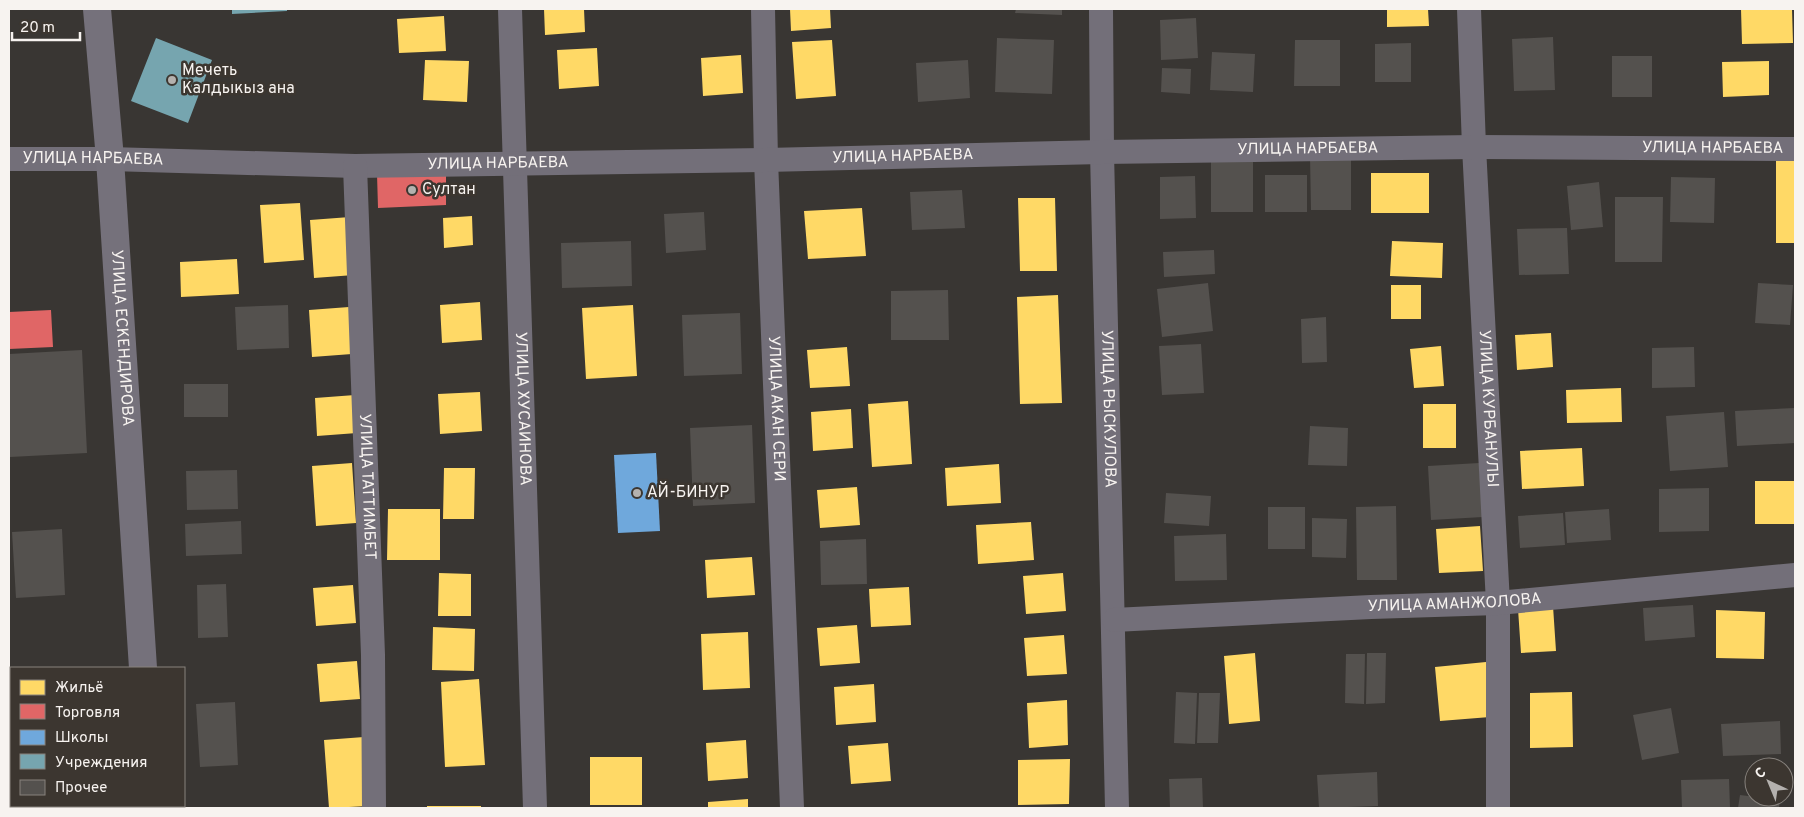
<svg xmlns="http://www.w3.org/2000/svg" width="1804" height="817" viewBox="0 0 1804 817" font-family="Overpass,sans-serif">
	<rect width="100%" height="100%" fill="#393633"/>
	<path fill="#ffd966" d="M544 9H584L585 32 545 35Z
		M790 9H830L831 28 791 31Z
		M1387 9H1428L1429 26 1387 27Z
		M1741 9H1792L1793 43 1742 44Z
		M444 16 446 51 399 53 397 19Z
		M832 40 836 96 796 99 792 42Z
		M597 48 599 86 559 89 557 50Z
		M741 55 743 93 703 96 701 58Z
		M425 60 469 61 467 102 423 100Z
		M1769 61V95L1723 97 1722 62Z
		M1776 156H1795V243H1776Z
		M1371 173H1429V213H1371Z
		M1018 198H1055L1057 271H1020Z
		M300 203 304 260 264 263 260 205Z
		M862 208 866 256 808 259 804 211Z
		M472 216 473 245 444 248 443 218Z
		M350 217 354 275 314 278 310 220Z
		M1392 241 1443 243 1442 278 1390 276Z
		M237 259 239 294 181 297 180 262Z
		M1391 285H1421V319H1391Z
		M1058 295 1062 403 1020 404 1017 297Z
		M480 302 482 340 442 343 440 305Z
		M633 305 637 376 586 379 582 308Z
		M349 307 352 354 312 357 309 310Z
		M1551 333 1553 367 1517 370 1515 335Z
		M1441 346 1444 386 1414 388 1410 349Z
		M847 347 850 386 810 388 807 350Z
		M1621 388 1622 422 1567 423 1566 390Z
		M480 392 482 431 440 434 438 394Z
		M355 395 357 433 317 436 315 398Z
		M908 401 912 464 872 467 868 404Z
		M1423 404H1456V448H1423Z
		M851 409 853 448 813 451 811 412Z
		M1582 448 1584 486 1522 489 1520 451Z
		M352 463 356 523 316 526 312 466Z
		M999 464 1001 503 947 506 945 468Z
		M444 468H475L474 519H443Z
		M1755 481H1795V524H1755Z
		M857 487 860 525 820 528 817 490Z
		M388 509H440V560H387Z
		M1031 522 1034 560 978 564 976 525Z
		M1480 526 1483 571 1439 573 1436 529Z
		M752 557 755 595 707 598 705 560Z
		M439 573 471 574V616H438Z
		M1063 573 1066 611 1026 614 1023 576Z
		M353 585 356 623 316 626 313 588Z
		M909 587 911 625 871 627 869 589Z
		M1553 606 1556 651 1521 653 1518 609Z
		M1716 610 1765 612 1764 659 1716 658Z
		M857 625 860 663 820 666 817 628Z
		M433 627 475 629 474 671 432 670Z
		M748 632 750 688 703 690 701 634Z
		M1064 635 1067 674 1027 676 1024 638Z
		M1255 653 1260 721 1229 724 1224 656Z
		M357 661 360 699 320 702 317 664Z
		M1486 662 1490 717 1440 721 1435 667Z
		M479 679 485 765 445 767 441 682Z
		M874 684 876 722 836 725 834 687Z
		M1572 692 1573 747 1530 748V693Z
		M1067 700 1068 745 1029 748 1027 703Z
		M364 737 369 806 329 808 324 740Z
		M746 740 748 778 708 781 706 743Z
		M888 743 891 781 851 784 848 746Z
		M590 757H642V805H590Z
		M1070 759 1069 804 1018 805V760Z
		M9 773H11V806H69V808H9Z
		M748 799V808H708V802Z
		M427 806H481V808H427Z"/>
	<path fill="#e06666" d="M446 172V205L378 208 377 174Z
		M51 310 53 347 9 349V312Z"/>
	<path fill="#6fa8dc" d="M656 453 660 531 618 533 614 455Z"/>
	<path fill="#76a5af" d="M232 9H287V11L232 14Z
		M156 38 212 60 188 123 131 101Z"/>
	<path fill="#54514e" d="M1016 9H1062V15L1015 13Z
		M1196 18 1198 58 1161 60 1160 20Z
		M1553 37 1555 90 1514 91 1512 39Z
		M997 38 1054 40 1052 94 995 92Z
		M1295 40H1340V86H1294Z
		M1411 43V82H1375V44Z
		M1212 52 1255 54 1253 92 1210 90Z
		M1612 56H1652V97H1612Z
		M968 60 970 98 918 102 916 63Z
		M1162 68 1191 69 1190 94 1161 92Z
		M1211 153H1253V212H1211Z
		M1310 156H1351V210H1311Z
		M1265 175H1307V212H1265Z
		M1195 176 1196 218 1160 219V177Z
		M1671 177 1715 178 1714 223 1670 222Z
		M1599 182 1603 227 1571 230 1567 186Z
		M962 190 965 228 912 230 910 192Z
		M1615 197H1663L1662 262H1615Z
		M704 212 706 250 666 253 664 214Z
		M1567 228 1569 274 1519 275 1517 229Z
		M631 241 632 286 562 288 561 243Z
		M1214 250 1215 274 1164 277 1163 252Z
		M1208 283 1213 331 1162 337 1157 289Z
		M1758 283 1793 285 1790 325 1755 323Z
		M948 290 949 340H891V291Z
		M288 305 289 348 237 350 235 307Z
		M740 313 742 374 684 376 682 315Z
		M1326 317 1327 362 1302 363 1301 319Z
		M1201 344 1204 393 1162 395 1159 346Z
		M1694 347 1695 387 1652 388V348Z
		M82 350 87 453 10 457 9 354Z
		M184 384H228V417H184Z
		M1795 408V443L1737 446 1735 411Z
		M1724 412 1728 467 1670 471 1666 416Z
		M752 425 755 503 693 506 690 428Z
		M1310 426 1348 428 1347 466 1308 465Z
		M1479 463 1483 517 1431 520 1428 466Z
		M237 470 238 509 187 510 186 471Z
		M1709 488V531L1659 532V489Z
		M1166 493 1211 496 1209 526 1164 523Z
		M1396 506 1397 580H1357L1356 507Z
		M1268 507H1305V549H1268Z
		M1609 509 1611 540 1567 543 1565 512Z
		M1563 513 1565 545 1520 548 1518 516Z
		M1312 518 1347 519 1346 558 1312 557Z
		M241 521 242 554 186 556 185 524Z
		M62 529 65 595 16 598 12 532Z
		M1226 534 1227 580 1175 581 1174 536Z
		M866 539 867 584 821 585 820 541Z
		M226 584 228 637 198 638 197 585Z
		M1693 605 1695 637 1645 641 1643 608Z
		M1367 653H1386L1385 703 1366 704Z
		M1346 654H1365L1364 704 1345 703Z
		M1176 692 1197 693 1195 744 1174 743Z
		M1199 693H1220L1218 743H1197Z
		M235 702 238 765 200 767 196 704Z
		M1671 708 1679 753 1642 760 1633 715Z
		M1780 721 1781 754 1723 756 1721 724Z
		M1377 772 1378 806 1319 808 1317 775Z
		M1202 778 1203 808H1170L1169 779Z
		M1729 779 1730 808H1682L1681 780Z
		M1740 795 1780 800 1779 808H1738Z
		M81 806H110V808H81Z"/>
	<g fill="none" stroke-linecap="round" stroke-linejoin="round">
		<g stroke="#736f79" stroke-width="24">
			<path id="s1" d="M510 9 535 808"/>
			<path id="s2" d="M763 9 766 160 792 808"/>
			<path id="s3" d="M1101 9 1102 152 1117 808"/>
			<path id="s4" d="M1469 9 1474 147 1498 603V808"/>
			<path id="s5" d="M9 159H110L355 166 766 160 1102 152 1474 147 1795 149"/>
			<path id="s6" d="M355 166 373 655 374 808"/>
			<path id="s7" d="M1114 620 1371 607 1498 603 1795 575"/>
		</g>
		<g stroke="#75717b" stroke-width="28">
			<path id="s8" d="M97 9 110 159 143 668"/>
			<path d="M152 806V808"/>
		</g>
	</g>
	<g fill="#b4b1ae" stroke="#3c3630" stroke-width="2">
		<circle cx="172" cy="80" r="5"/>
		<circle cx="412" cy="190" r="5"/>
		<circle cx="637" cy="493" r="5"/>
	</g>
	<g text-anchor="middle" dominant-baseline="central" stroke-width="5" stroke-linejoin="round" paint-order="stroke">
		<g font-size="16" fill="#f7f3f0" stroke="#3c3630" text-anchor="start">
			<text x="182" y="71">Мечеть<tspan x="182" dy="18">Калдыкыз ана</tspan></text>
			<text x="422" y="190">Султан</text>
			<text x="647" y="493">АЙ-БИНУР</text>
		</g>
		<g font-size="16" fill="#f7f3f0" stroke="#3c3630">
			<text stroke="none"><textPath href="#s5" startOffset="1704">УЛИЦА НАРБАЕВА</textPath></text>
			<text stroke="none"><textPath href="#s5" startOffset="1299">УЛИЦА НАРБАЕВА</textPath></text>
			<text stroke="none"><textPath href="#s5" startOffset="894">УЛИЦА НАРБАЕВА</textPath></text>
			<text stroke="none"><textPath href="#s5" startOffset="84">УЛИЦА НАРБАЕВА</textPath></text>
			<text stroke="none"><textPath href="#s5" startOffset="489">УЛИЦА НАРБАЕВА</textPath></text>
			<text stroke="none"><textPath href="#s8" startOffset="330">УЛИЦА ЕСКЕНДИРОВА</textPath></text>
			<text stroke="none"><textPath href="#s1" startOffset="400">УЛИЦА ХУСАИНОВА</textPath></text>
			<text stroke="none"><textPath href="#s4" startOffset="400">УЛИЦА КУРБАНУЛЫ</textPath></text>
			<text stroke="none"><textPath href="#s2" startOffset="400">УЛИЦА АКАН СЕРИ</textPath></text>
			<text stroke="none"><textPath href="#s3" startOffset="400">УЛИЦА РЫСКУЛОВА</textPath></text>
			<text stroke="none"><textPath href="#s6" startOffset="321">УЛИЦА ТАТТИМБЕТ</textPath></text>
			<text stroke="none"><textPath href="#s7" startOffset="341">УЛИЦА АМАНЖОЛОВА</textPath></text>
		</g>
	</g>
	<rect width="1804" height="817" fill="none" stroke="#f7f3f0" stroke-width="20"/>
	<rect x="10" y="667" width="175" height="140" fill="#3c3630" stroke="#87827d"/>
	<rect x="20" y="680" width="25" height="15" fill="#ffd966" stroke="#87827d"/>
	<text x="55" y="692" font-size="15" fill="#f7f3f0">Жильё</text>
	<rect x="20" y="704" width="25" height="15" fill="#e06666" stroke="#87827d"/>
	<text x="55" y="717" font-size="15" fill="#f7f3f0">Торговля</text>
	<rect x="20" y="730" width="25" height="15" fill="#6fa8dc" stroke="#87827d"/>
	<text x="55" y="742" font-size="15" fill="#f7f3f0">Школы</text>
	<rect x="20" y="754" width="25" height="15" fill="#76a5af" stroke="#87827d"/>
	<text x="55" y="767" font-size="15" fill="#f7f3f0">Учреждения</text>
	<rect x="20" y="780" width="25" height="15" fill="#54514e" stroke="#87827d"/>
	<text x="55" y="792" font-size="15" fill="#f7f3f0">Прочее</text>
	<g transform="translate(1769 782) rotate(316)"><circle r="24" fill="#3c3630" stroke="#87827d"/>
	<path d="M0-4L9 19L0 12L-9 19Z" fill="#b4b1ae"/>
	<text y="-8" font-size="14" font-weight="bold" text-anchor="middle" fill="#f7f3f0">С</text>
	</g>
	<path d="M12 32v8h68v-8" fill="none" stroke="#f7f3f0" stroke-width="2.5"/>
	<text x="20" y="32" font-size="15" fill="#f7f3f0" stroke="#3c3630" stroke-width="4" paint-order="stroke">20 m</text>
</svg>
